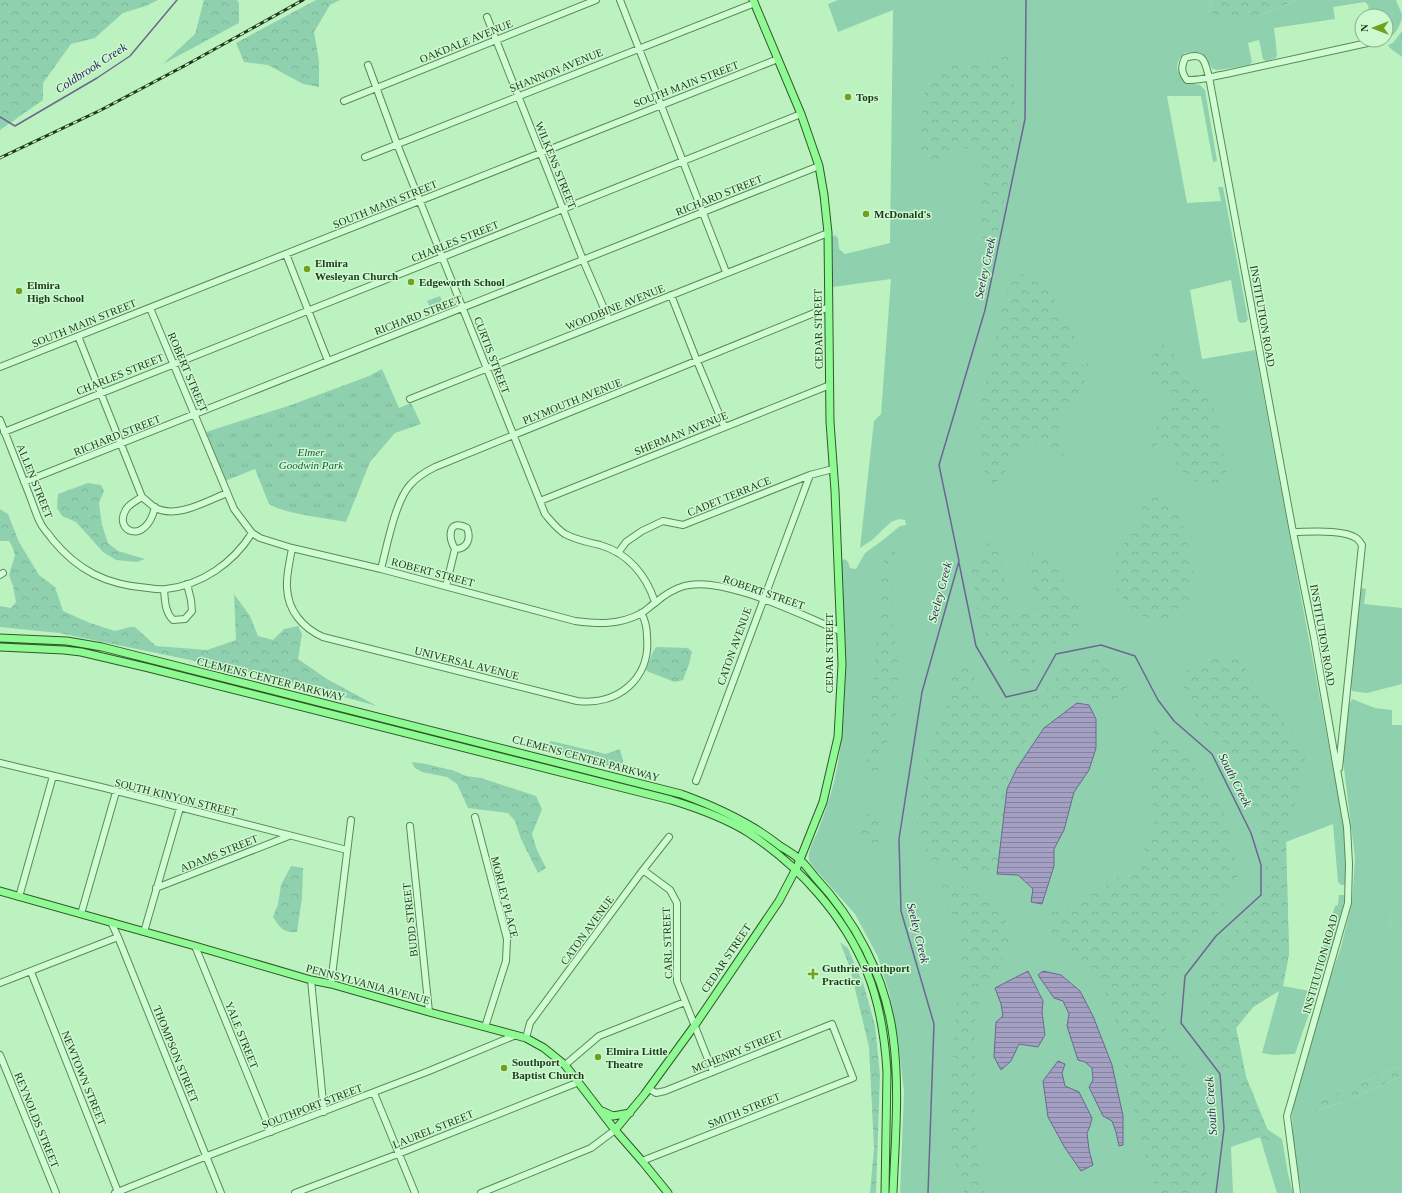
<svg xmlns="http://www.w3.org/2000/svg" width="1402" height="1193" viewBox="0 0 1402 1193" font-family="Georgia,serif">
	<defs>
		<pattern id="forest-crowns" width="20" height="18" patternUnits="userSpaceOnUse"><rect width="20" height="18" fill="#8fd1af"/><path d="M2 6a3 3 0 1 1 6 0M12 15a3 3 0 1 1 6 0" fill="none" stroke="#7bb496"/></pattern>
		<pattern id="park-tufts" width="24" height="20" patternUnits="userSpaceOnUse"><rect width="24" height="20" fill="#8fd1af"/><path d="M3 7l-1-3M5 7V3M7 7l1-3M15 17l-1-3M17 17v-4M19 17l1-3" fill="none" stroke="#7bb496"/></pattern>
		<pattern id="water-rules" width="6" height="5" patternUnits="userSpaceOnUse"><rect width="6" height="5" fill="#a3a0c3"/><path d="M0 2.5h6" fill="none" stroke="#84839e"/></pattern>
	</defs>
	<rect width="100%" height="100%" fill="#bcf2c0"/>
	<path fill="#8fd1af" d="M838 0H1212L1208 12 1260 15 1298 0H1396C1397 5 1401 10 1402 15 1402 27 1389 45 1376 40H1386V16H1370L1368 5 1365 2 1333 7 1335 19 1274 28 1277 54 1276 58 1266 61 1263 59 1259 40 1248 43 1252 62 1249 65 1218 70 1213 69C1201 54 1206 50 1184 53 1174 65 1176 70 1184 82L1200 85 1205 90 1217 161 1213 162 1201 96H1167L1187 203 1221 201 1218 187H1223L1248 319 1246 322 1241 323 1238 321 1231 280 1190 290 1202 359 1255 350 1343 822 1346 853 1345 885H1341L1338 882 1333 824 1286 842 1289 954 1283 986 1310 991 1335 906 1338 905 1339 895H1345L1342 913 1321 979 1295 1054 1273 1055 1262 1053 1279 991 1253 1007 1236 1028 1246 1077 1267 1129 1282 1139 1288 1174 1293 1193H1277L1260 1137 1231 1147 1233 1193H900L904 1092 898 1039 890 996 878 957 855 914 814 868C812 865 810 862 809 860 807 850 816 837 819 828 825 813 830 797 834 782 851 709 844 635 841 561L845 559 848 562 850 568 856 569 865 553 883 540 900 526 906 525 905 520 899 519 891 522 872 540 860 548 874 421 881 414 891 279 833 287 832 237 835 235 838 238 839 249 845 254 890 243 893 10 838 32 828 4Z
		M1402 31V57L1390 48 1388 45 1393 43Z
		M1361 588 1366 589 1364 604 1402 608V684L1367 693 1352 691 1351 684Z
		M1352 699 1375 708 1392 710V725H1402V912L1397 915 1388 917 1392 929H1402V1065L1308 1106 1317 1111 1348 1100 1402 1076V1193H1302L1294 1155 1292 1115 1300 1064 1341 947 1352 903 1355 858 1343 760 1348 707Z"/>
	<path fill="url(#forest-crowns)" d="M0 0H158L146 6 123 13 95 38 71 44 43 83V100L0 130Z
		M204 0H237L239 3V23L163 64 195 34Z
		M316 0H340L330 5 314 32 319 61V87L303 84 268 65 244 62 236 43Z
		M1212 0H1298L1260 15 1237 21 1208 12Z
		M1011 56 1017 120 1007 188 993 251 986 248 977 221 984 181 980 155 960 145 930 166 919 156 924 94 944 65Z
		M1018 271 1051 291 1060 315 1073 332 1077 348 1063 370 1090 363 1081 394 1059 418 1064 460 1049 448 1025 441 1004 473 990 490 977 439 978 418 1005 298Z
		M1159 340 1176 356 1216 412 1228 481 1207 486 1186 476 1174 460V434L1131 460 1157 428 1170 399 1143 379Z
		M88 483 101 485 104 491 99 503 102 525 108 543 118 551 145 559 137 562 116 560 103 552 76 522 62 516 57 508 58 494Z
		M1164 494 1182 523 1191 557 1194 583 1188 608 1165 622 1134 614 1117 590 1115 554 1136 529 1144 502Z
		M0 509 8 514 19 542 39 575 55 587 63 611 90 623 115 631 130 627H135L156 646 207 650 236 640 234 594 250 616 258 636 273 640 284 629 298 626 302 634 298 659 327 679 377 706 263 675 59 633 0 627V606L11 608 16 602 13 586 9 575 15 555 12 546 9 541H0Z
		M990 538 1001 552 1010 612 1038 608 1024 548 1053 563 1078 603 1080 625 1067 637 1047 646 1031 667 1028 673 1008 665 980 626 971 565Z
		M896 547 892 568 893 628 899 673 896 716 873 785 866 764 884 559Z
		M656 647 688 648 692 652 689 664 683 680 675 682 649 672 646 669 652 654Z
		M1221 656 1241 661C1260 693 1281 722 1306 750L1303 775 1286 842 1289 954 1282 989 1253 1007 1236 1028 1246 1077 1273 1143 1239 1129 1231 1141 1232 1104 1229 1078 1199 1031 1198 979 1210 958 1268 896 1262 834 1243 775 1222 741 1194 714 1182 695 1187 669Z
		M969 658 977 684 992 700 1009 704 1043 694 1068 664 1094 659 1120 667 1128 686 1115 700 1069 697 1046 717 1021 747 1013 762 1007 789 997 874 985 875 932 860 916 830 928 747 946 712 952 669Z
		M1155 728 1181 747 1205 781 1228 819 1238 875 1220 910 1194 941 1160 1005 1168 1038 1186 1064 1206 1112 1209 1160 1205 1184 1197 1193H1161L1151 1178 1139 1134 1112 1007 1102 986 1076 960 1058 948 1049 926 1052 908 1074 904 1103 888 1138 862 1155 827 1147 753Z
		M551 741 606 754 620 749 623 761 621 769 542 749Z
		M412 762 426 764 455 771 466 776 481 778 536 796 542 809 532 834 537 850 546 868 538 873 521 839 515 821 508 813 468 808 457 784 447 777 422 772 414 767Z
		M869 813 877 819 882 838 874 845 862 843 856 834 864 816Z
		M291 866 303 868 302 898 297 932C283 933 280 928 273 917L278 904 281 885Z
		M937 885 966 886 980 890 997 900 1009 929 1008 944 997 974 983 986 975 1024V1099L978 1172 985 1193H964L963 1185 952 1154V1074L958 989 960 928Z
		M1402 912V929H1392L1388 917 1397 915Z
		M840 942 848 948 864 986 875 1025 880 1075 876 1193H870L874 1148 869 1047 850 968Z
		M1402 1065V1076L1348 1100 1317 1111 1307 1106Z"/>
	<path fill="url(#park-tufts)" d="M440 296 443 304 431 309 427 301Z
		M382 369 399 408 411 403 421 424 395 433 370 462 346 522C326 518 285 514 269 504L255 469 225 481 206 432 291 405 369 376Z"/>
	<path fill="url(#water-rules)" stroke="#6c6791" d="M1077 703 1089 705 1096 719V748L1089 770 1074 792 1064 830 1054 849V866L1042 904 1031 902 1033 889 1018 875 997 874 1007 789 1017 768 1044 728Z
		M1028 971 1043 1001 1042 1012 1045 1035 1038 1047 1019 1044 1011 1061 1001 1070 994 1057 996 1022 1003 1016 1001 1004 995 988Z
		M1043 971 1061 975 1080 991 1093 1016 1112 1065 1123 1116V1145L1119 1146 1116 1132 1112 1121 1103 1116 1089 1087 1093 1080 1092 1068 1085 1062 1078 1060 1067 1026 1069 1014 1063 1001 1054 998 1038 975Z
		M1058 1061 1065 1064 1062 1073 1065 1086 1079 1092 1092 1118 1090 1126 1087 1133 1089 1150 1093 1165 1081 1171 1065 1148 1048 1117 1043 1081Z"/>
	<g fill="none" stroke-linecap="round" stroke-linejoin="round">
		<path stroke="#6c6791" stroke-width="1.5" d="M0 117 15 126 97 78 130 56 177 0
			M959 563 976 646 1006 697 1036 690 1056 654 1101 645 1135 656 1158 700 1174 721 1212 754 1251 833 1261 865V895L1216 936 1185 976 1181 1023 1220 1074 1224 1128 1216 1193
			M928 1193 934 1024 901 911 899 839 922 692 959 561 939 465 985 310 1025 119 1026 0"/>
		<defs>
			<path id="minor" d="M620 0 726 272
				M487 17 583 260 609 320
				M368 65 397 144 545 514C551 521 557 529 565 534 576 540 587 542 600 545 628 553 646 575 655 602
				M344 101 596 0
				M365 157 755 3
				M286 254 328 361
				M671 295 697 361 724 426
				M150 308 234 509 252 533 260 538 292 548 381 569 575 621C598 624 619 625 640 614 646 611 650 606 655 603 663 596 674 589 684 586 723 575 803 616 840 631
				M78 336 142 497C146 500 150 504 154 507 175 520 207 501 227 493
				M0 367 778 59
				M410 399 828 233
				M0 420C10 445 19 469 29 494 33 504 36 515 41 524 44 530 49 534 52 539 78 571 107 585 148 588 154 589 160 590 166 589 202 585 233 563 252 533
				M4 432 801 114
				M24 482 819 166
				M142 497C137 500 130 504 127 508 111 531 146 547 155 507
				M540 501 830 385
				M1293 532C1309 532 1343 529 1356 538 1358 539 1360 542 1362 545L1339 768
				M292 548C290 561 286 575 287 588 288 611 303 628 323 637L577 701C617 706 651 679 647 637 647 628 646 621 641 613
				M618 553 626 542 642 531 663 521 683 525 810 475
				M381 569C387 546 395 502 410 485 417 477 425 472 435 467L829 307
				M0 575 3 573
				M446 586 455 549C448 537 448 518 467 528 471 538 468 549 455 549
				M164 590C165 601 165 612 173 620L185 619 192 611 191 600 187 584
				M0 763 101 787 347 850
				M696 781 810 475 833 469
				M475 817 507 939 506 961 485 1027
				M410 826 429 1012
				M643 870 670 890 677 903V981L713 1072
				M156 888 289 836
				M19 897 53 776
				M81 914 116 792
				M111 922 118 937 221 1193
				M144 932 180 808
				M195 946 271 1132
				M31 972 118 1192
				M311 980 324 1112
				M0 983 118 937
				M331 984 351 820
				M526 1038 530 1023 643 870 669 837
				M0 1055 56 1193
				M565 1065 599 1036 685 1002
				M374 1093 415 1193
				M642 1161 853 1078 832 1024 665 1091 656 1093 649 1089
				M115 1193 207 1156 429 1071 516 1035
				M295 1193 398 1154 579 1082
				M481 1193 591 1148 615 1130
				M1297 1193 1287 1116 1348 903 1349 864 1347 827 1314 637 1293 532 1209 77C1205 62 1204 51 1185 58 1181 67 1181 72 1187 80 1200 81 1214 76 1226 74L1372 42"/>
			<path id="major" d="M0 638 67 641 102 647 681 794C717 807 750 822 780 846 786 850 794 854 800 860 805 864 809 870 814 876 855 920 885 975 893 1036 900 1088 895 1141 893 1193
				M0 647 64 650 81 652 149 668 671 800C697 808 725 818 749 833 799 866 844 915 867 972 880 1004 885 1038 887 1072L885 1193
				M0 891 195 946 311 980 331 984 429 1012 526 1038 544 1048 565 1065 615 1130 642 1161 668 1193
				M602 1111 613 1116 630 1113
				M615 1130 644 1095 695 1025 779 901 797 867 823 802 838 737 842 664 835 491 830 422 828 233 824 195 819 166 801 114 753 0"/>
		</defs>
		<use href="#minor" stroke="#5a8b54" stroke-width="8"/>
		<use href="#major" stroke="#315829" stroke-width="9"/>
		<use href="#minor" stroke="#d0fcd3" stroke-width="6"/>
		<use href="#major" stroke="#8ffa94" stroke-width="7"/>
		<defs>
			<path id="rail" d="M0 158 101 110 186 65 303 0"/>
		</defs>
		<use href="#rail" stroke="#1f391a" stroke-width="3"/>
		<use href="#rail" stroke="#ccf9d0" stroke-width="1.5" stroke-dasharray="4.5" stroke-linecap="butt"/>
	</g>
	<g fill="#72a01e" stroke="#ccf9d0" stroke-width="1.5">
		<circle cx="848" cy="97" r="4"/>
		<circle cx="866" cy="214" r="4"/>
		<circle cx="307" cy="269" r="4"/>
		<circle cx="411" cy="282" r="4"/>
		<circle cx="19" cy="291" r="4"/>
		<path d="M811 968h4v4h4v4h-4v4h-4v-4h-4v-4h4z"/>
		<circle cx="598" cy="1057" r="4"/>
		<circle cx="504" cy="1068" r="4"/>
	</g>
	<g text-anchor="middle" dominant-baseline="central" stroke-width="3" stroke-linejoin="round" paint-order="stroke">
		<g font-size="11" fill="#1f391a" stroke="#ccf9d0">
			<text transform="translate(466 41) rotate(-22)">OAKDALE AVENUE</text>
			<text transform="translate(556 70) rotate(-22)">SHANNON AVENUE</text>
			<text transform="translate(686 84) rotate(-21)">SOUTH MAIN STREET</text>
			<text transform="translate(556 165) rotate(68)">WILKENS STREET</text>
			<text transform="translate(719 195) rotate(-22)">RICHARD STREET</text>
			<text transform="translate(385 204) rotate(-22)">SOUTH MAIN STREET</text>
			<text transform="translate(455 241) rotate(-22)">CHARLES STREET</text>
			<text transform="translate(615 307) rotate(-22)">WOODBINE AVENUE</text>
			<text transform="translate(418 315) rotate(-21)">RICHARD STREET</text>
			<text transform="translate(1263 316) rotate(80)">INSTITUTION ROAD</text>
			<text transform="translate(84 323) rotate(-22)">SOUTH MAIN STREET</text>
			<text transform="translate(818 329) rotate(-91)">CEDAR STREET</text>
			<text transform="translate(492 355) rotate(69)">CURTIS STREET</text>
			<text transform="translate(188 372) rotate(67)">ROBERT STREET</text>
			<text transform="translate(120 374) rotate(-22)">CHARLES STREET</text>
			<text transform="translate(572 401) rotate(-22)">PLYMOUTH AVENUE</text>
			<text transform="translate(681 433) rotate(-22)">SHERMAN AVENUE</text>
			<text transform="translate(117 435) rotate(-22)">RICHARD STREET</text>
			<text transform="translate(35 481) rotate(68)">ALLEN STREET</text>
			<text transform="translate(729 496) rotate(-22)">CADET TERRACE</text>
			<text transform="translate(433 572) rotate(15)">ROBERT STREET</text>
			<text transform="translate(764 592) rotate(19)">ROBERT STREET</text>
			<text transform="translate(1323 635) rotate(80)">INSTITUTION ROAD</text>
			<text transform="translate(734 646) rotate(-70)">CATON AVENUE</text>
			<text transform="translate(829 653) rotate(-90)">CEDAR STREET</text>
			<text transform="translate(467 663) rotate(14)">UNIVERSAL AVENUE</text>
			<text transform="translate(271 679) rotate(14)">CLEMENS CENTER PARKWAY</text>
			<text transform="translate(586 758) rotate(15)">CLEMENS CENTER PARKWAY</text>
			<text transform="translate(176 797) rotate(14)">SOUTH KINYON STREET</text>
			<text transform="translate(219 853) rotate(-22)">ADAMS STREET</text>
			<text transform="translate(505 897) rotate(76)">MORLEY PLACE</text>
			<text transform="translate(410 920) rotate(-96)">BUDD STREET</text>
			<text transform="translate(587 930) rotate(-54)">CATON AVENUE</text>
			<text transform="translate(667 943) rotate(-92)">CARL STREET</text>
			<text transform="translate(726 958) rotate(-56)">CEDAR STREET</text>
			<text transform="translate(1320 964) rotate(-74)">INSTITUTION ROAD</text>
			<text transform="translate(368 984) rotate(15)">PENNSYLVANIA AVENUE</text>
			<text transform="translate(242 1035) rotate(68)">YALE STREET</text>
			<text transform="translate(737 1051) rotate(-22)">MCHENRY STREET</text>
			<text transform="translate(176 1054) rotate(68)">THOMPSON STREET</text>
			<text transform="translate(84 1078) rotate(68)">NEWTOWN STREET</text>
			<text transform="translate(312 1106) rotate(-21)">SOUTHPORT STREET</text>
			<text transform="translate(744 1110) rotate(-22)">SMITH STREET</text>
			<text transform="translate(37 1120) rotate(68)">REYNOLDS STREET</text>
			<text transform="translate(433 1129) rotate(-22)">LAUREL STREET</text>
		</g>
		<g font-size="11" font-weight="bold" fill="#1f391a" stroke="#ccf9d0" text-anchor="start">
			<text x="856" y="97">Tops</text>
			<text x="874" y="214">McDonald's</text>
			<text x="315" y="263">Elmira<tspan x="315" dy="13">Wesleyan Church</tspan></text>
			<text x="419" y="282">Edgeworth School</text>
			<text x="27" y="285">Elmira<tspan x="27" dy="13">High School</tspan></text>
			<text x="822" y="968">Guthrie Southport<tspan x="822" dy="13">Practice</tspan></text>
			<text x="606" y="1051">Elmira Little<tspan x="606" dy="13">Theatre</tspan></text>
			<text x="512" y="1062">Southport<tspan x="512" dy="13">Baptist Church</tspan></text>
		</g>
		<g font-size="11" font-style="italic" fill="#1f5741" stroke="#ccf9d0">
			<text x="311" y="452">Elmer<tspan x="311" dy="13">Goodwin Park</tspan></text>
		</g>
		<g font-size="12" font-style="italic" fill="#37285a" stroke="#ccf9d0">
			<text transform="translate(91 68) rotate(-33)">Coldbrook Creek</text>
			<text transform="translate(985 268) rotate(-78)">Seeley Creek</text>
			<text transform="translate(940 592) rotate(-75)">Seeley Creek</text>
			<text transform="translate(1235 780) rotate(63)">South Creek</text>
			<text transform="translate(918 933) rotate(76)">Seeley Creek</text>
			<text transform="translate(1211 1106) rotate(-94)">South Creek</text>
		</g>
	</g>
	<g transform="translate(1374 28) rotate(270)"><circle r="19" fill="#ccf9d0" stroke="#87ac87"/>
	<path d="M0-3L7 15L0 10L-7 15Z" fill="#72a01e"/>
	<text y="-6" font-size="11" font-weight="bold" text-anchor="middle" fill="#1f391a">N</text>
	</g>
</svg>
